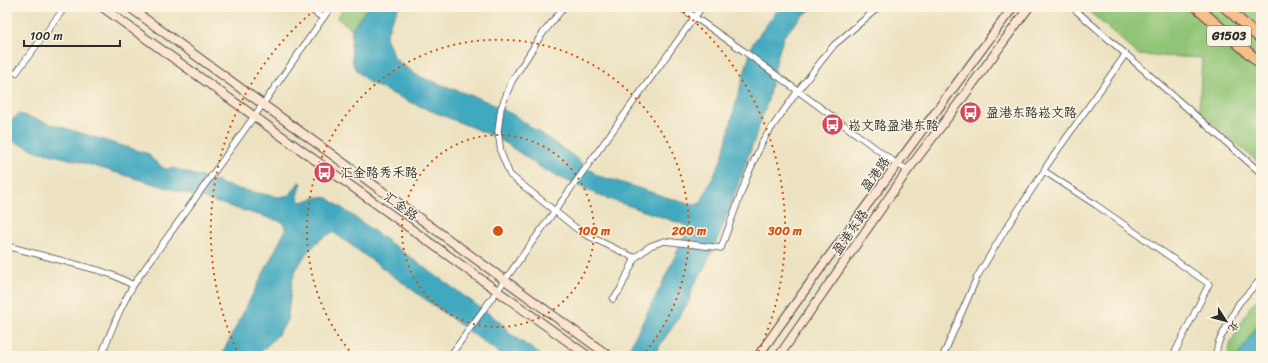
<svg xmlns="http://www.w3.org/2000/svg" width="1268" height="363" viewBox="0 0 1268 363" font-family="Sriracha,'LXGW WenKai TC',sans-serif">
	<rect width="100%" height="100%" fill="#fcf5e5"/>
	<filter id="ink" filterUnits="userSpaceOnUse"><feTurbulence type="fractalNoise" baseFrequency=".025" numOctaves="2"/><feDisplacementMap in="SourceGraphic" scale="8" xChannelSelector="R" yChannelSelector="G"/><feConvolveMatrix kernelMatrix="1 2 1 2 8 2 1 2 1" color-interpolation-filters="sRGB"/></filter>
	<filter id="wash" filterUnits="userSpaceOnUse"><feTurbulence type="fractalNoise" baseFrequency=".012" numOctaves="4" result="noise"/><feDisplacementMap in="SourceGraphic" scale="16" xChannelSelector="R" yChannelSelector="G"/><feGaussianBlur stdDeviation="0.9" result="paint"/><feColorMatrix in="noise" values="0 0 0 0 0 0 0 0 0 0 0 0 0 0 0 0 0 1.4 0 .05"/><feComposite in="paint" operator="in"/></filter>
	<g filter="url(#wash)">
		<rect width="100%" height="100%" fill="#ece2c1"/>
		<path fill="#90c476" stroke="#5e7850" d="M345 7H368L352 29 337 18Z
			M1084 7H1261V165L1199 111 1202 58 1139 55Z
			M1261 295V356H1228L1231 342 1250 307Z"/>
		<path fill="#3fa8bf" stroke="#356a75" d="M368 7H399L391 22 386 37 394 57 399 62 418 76 486 101 514 115 568 152 598 176 613 180 688 204H700L722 158 738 95 753 43 780 7H814L801 17 784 36 777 58 768 100 749 155 719 236 703 271 692 288 690 300 653 356H625L661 286 688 228 682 224 600 196 546 171 498 138 412 103 368 82 359 73 353 65 351 46 352 29Z
			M19 114 149 154 151 158 165 169 173 168 238 189 278 197 290 195 299 182 302 183 299 191 298 199 301 202 317 197 328 198 499 321 512 335 542 356H503L333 232 321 239 306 254 296 270 292 282 287 321 277 336 261 352 254 356H221L286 229 282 222 77 161 37 151 7 139V121H10Z
			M1261 319V356H1238Z"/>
	</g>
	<g filter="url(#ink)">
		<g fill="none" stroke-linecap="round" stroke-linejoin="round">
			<defs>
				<path id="street" d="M307 7 323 18
					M564 7 540 37 512 81 501 108 498 131 501 153 510 175 582 233 635 258
					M680 7 745 52 897 164 908 170
					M1072 7 1261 173
					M16 73 65 7
					M1044 171 1096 205 1209 284 1173 356
					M7 246 101 271 115 276 133 285
					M613 299 620 290 635 258 650 246 664 241 721 248 747 177 763 140 797 92 834 45 879 7
					M101 356C112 329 122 302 138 278L263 104 331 7
					M450 356 702 7
					M943 356 977 277 1005 230 1044 171 1045 168 1125 55
					M1215 356 1219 341 1239 303 1261 279"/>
				<path id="secondary" d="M102 7 588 356
					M129 7 609 356
					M7 354 10 356
					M758 356 825 262 1013 7
					M779 356 908 170 958 104 1029 7"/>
				<path id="highway" d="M1197 7 1261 64
					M1225 7 1261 39"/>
			</defs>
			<use href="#street" stroke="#484642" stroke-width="7"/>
			<use href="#secondary" stroke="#484642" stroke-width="10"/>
			<use href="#highway" stroke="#484642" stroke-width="12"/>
			<use href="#street" stroke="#fff" stroke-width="5.5"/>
			<use href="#secondary" stroke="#fce5d0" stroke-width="8"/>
			<use href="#highway" stroke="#f8bd89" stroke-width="10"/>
		</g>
	</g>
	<g fill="none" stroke="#d5540f" stroke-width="2" stroke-dasharray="2 4">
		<circle cx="498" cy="231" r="96"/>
		<path d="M353 355A191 191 0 1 1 643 355"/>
		<path d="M239 355A287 287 0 0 1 317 8M679 8A287 287 0 0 1 757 355"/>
	</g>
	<defs>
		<symbol id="bus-disc" viewBox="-11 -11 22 22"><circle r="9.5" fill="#d1495b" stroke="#fcf5e5"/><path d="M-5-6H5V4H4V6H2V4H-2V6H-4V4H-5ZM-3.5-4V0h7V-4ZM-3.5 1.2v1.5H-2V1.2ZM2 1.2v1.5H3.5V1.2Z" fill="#fff"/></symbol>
	</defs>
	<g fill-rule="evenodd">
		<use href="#bus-disc" x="958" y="100" width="25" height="25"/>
		<use href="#bus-disc" x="820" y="112" width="25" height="25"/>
		<use href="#bus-disc" x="312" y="160" width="25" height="25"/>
	</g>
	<g text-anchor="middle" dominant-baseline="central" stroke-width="3" stroke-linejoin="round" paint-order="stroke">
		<rect fill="#fcf5e5" stroke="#6a6863" stroke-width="1" x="1207" y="26" width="44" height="20" rx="3"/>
		<g font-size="12" font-weight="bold" fill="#2b2b2b">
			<text x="1229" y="36">G1503</text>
		</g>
		<g font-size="13" fill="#2b2b2b" stroke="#fcf5e5" text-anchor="start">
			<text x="986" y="112">盈港东路崧文路</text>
			<text x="848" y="125">崧文路盈港东路</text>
			<text x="340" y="172">汇金路秀禾路</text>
		</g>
		<g font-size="13" fill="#2b2b2b" stroke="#fcf5e5">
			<text transform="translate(875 174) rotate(-54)">盈港路</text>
			<text transform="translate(401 206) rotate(36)">汇金路</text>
			<text transform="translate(850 232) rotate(-55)">盈港东路</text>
		</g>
	</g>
	<circle cx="498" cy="231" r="6" fill="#d5540f" stroke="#fcf5e5" stroke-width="2"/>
	<g font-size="12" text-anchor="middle" font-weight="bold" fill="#d5540f" stroke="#fcf5e5" stroke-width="3" stroke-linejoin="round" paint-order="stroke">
		<text x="594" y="235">100 m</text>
		<text x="689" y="235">200 m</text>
		<text x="785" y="235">300 m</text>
	</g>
	<rect width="1268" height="363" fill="none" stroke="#fcf5e5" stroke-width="24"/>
	<g transform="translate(1226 321) rotate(126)" stroke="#fcf5e5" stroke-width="3" paint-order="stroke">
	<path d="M0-3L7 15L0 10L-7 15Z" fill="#2b2b2b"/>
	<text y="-6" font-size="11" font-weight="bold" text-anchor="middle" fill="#2b2b2b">北</text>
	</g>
	<path d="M24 40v6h96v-6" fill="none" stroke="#2b2b2b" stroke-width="2"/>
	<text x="30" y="40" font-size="12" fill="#2b2b2b" stroke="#fcf5e5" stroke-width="3" paint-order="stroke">100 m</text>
</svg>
